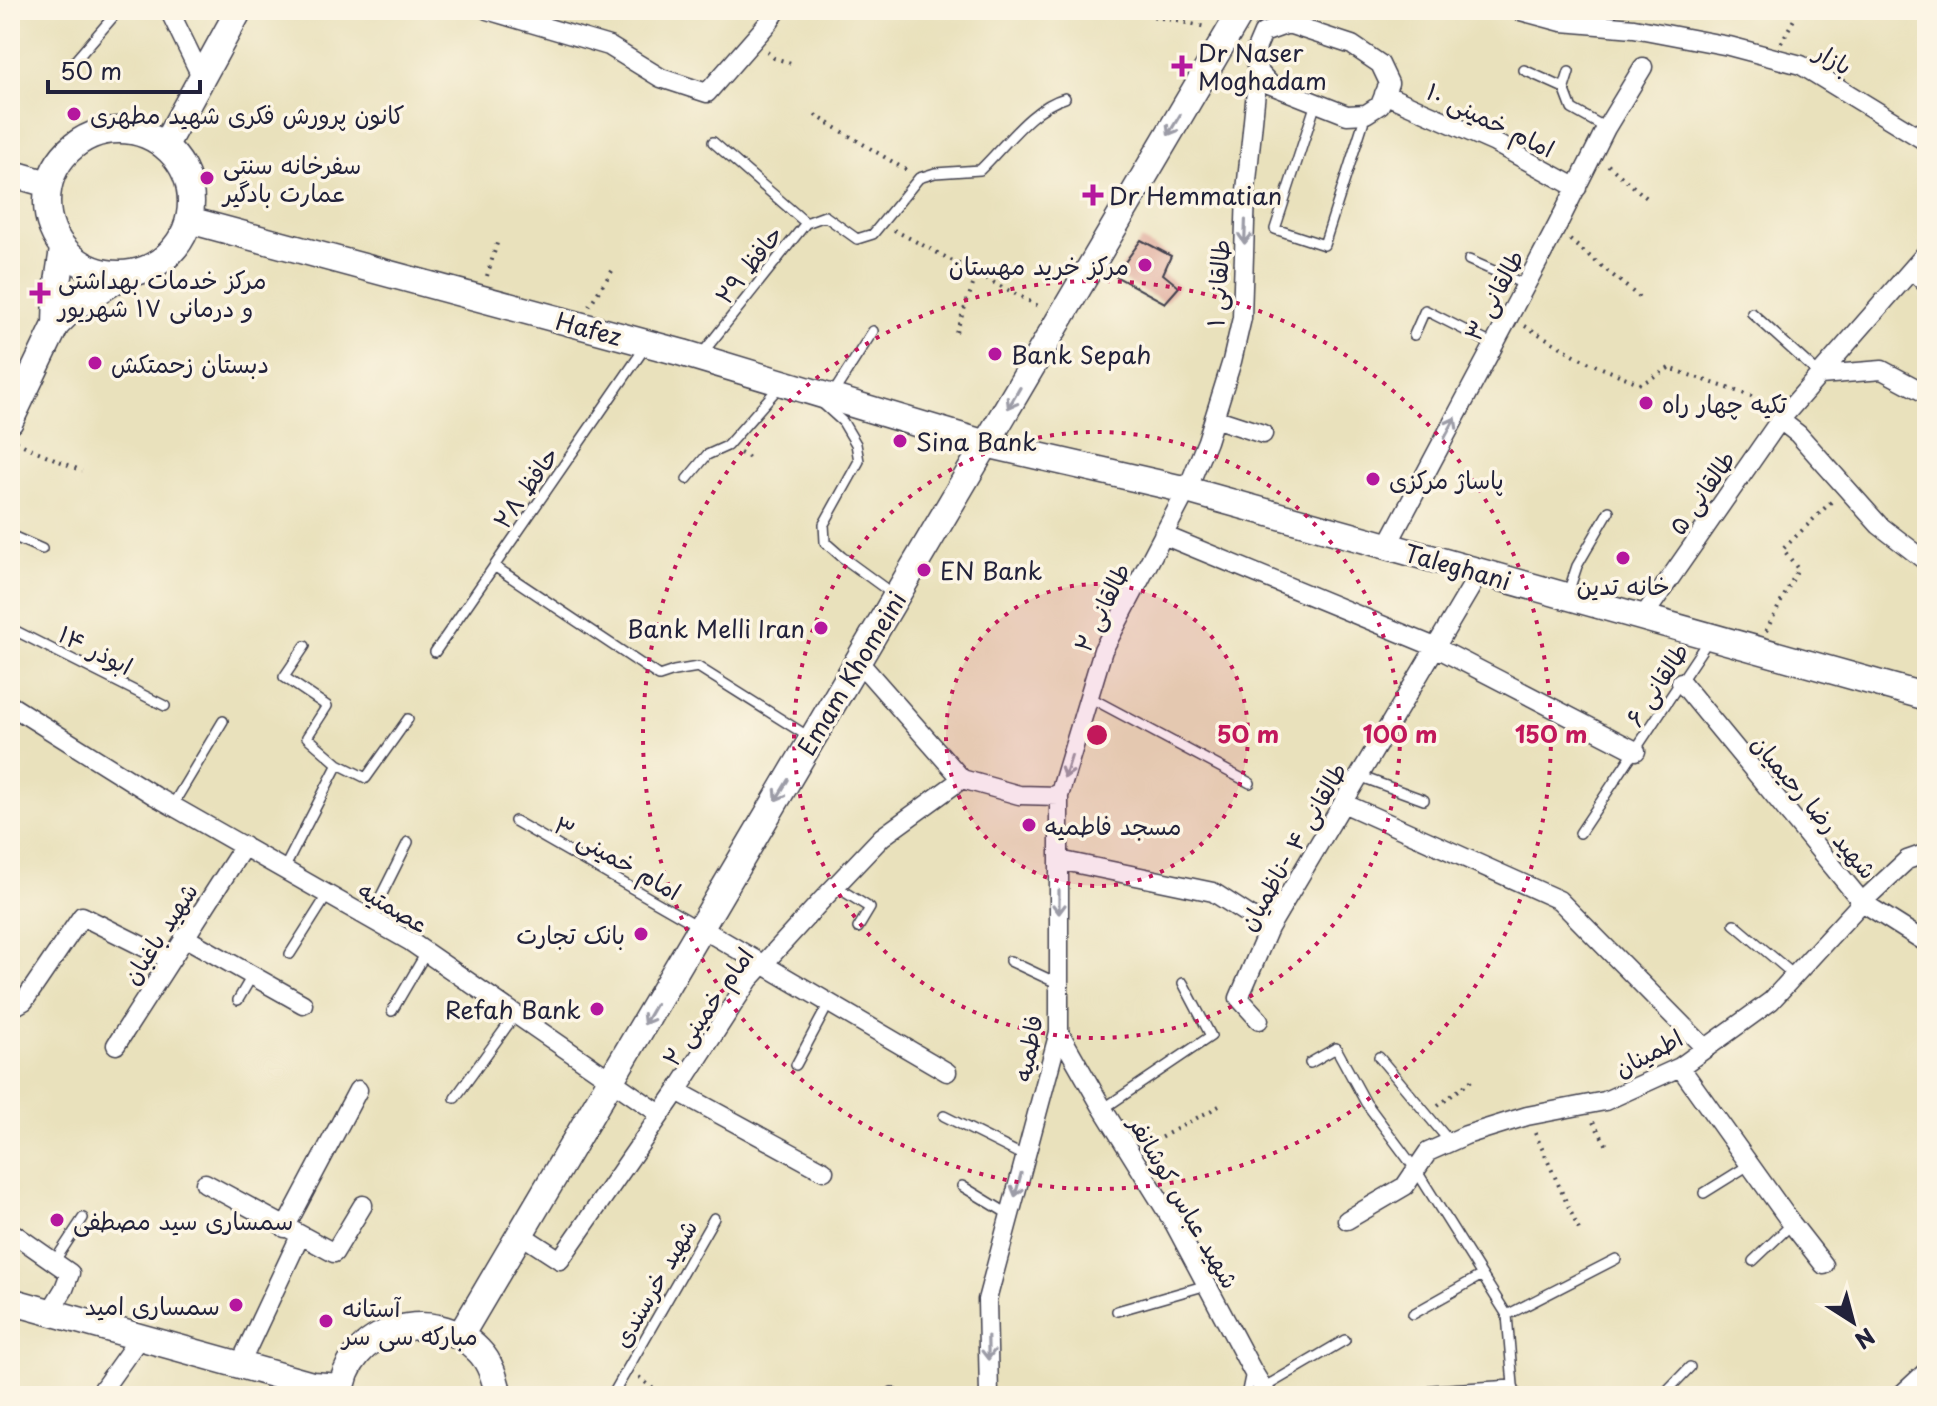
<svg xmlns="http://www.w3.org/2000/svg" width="1937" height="1406" viewBox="0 0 1937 1406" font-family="'Playpen Sans','Playpen Sans Arabic',sans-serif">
	<rect width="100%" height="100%" fill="#fcf5e5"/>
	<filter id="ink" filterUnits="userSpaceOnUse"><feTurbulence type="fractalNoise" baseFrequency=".0125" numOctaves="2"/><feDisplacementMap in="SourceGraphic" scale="16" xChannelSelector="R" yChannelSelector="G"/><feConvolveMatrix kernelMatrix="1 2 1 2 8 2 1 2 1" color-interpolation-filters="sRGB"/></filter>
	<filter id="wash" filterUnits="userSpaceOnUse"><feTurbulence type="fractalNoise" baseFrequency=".006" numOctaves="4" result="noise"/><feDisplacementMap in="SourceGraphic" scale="32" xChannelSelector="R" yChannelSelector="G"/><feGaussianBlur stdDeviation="1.8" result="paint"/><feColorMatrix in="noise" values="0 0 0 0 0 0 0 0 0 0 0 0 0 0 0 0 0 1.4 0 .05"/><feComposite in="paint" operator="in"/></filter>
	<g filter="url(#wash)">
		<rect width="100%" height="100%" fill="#e9e1bc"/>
		<g id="blocks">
			<path fill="#d99a8b" d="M1141 240 1171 256 1163 274 1179 287 1165 303 1115 276Z"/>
		</g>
	</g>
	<g filter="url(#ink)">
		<use href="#blocks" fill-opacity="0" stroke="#403f4e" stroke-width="2"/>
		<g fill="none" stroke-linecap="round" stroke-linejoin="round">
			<defs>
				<path id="lane" d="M74 62 119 10
					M1524 70 1564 88 1572 109 1606 128
					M1564 88 1569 72
					M1316 103 1275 229 1324 245 1366 114
					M713 142 806 223
					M1469 260 1526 285
					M1909 273 1927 291
					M1752 313 1820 375
					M1414 335 1425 310 1494 345
					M701 355 806 223 825 216 857 239 873 234 919 178 935 173 980 170C1005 146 1032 107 1065 98
					M832 395 873 331
					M822 403 843 422 856 444 859 461 824 524 825 542 842 557 894 595
					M687 479 707 455 727 446 779 387
					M10 535 42 549
					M494 566 659 676 674 671 698 667 809 737
					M1568 593 1577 566 1609 511
					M10 628 165 706
					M435 652 646 346
					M1089 697 1250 783
					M338 764 366 778 408 719
					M1359 776 1424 800
					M172 806 223 721
					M515 821 698 926
					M1580 833 1709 639
					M284 869 338 764 307 737 327 706 284 677 305 646
					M835 886 870 908 858 928
					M370 918 408 842
					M1734 924 1794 975
					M290 954 328 894
					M1010 961 1059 984
					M238 1000 252 976
					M392 1011 426 953
					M1379 1057 1450 1142
					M1310 1063 1336 1048 1366 1103 1416 1170 1507 1315 1513 1385 1516 1396
					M796 1065 829 1003
					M455 1098 515 1015
					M1103 1109 1211 1036 1183 983
					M944 1116 1026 1157
					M962 1186 1010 1215
					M1704 1193 1749 1165
					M1753 1261 1792 1224
					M54 1262 83 1218
					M1117 1311 1207 1285
					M1413 1314 1482 1275
					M1507 1315 1616 1259
					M1263 1388 1345 1340
					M1432 1390 1513 1385
					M612 1396 714 1218
					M891 1396 892 1392
					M1246 1396 1251 1372
					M1662 1396 1690 1367"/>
				<path id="street" d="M169 10 202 78
					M487 10 609 46 661 78 707 93 770 21 777 10
					M1517 10 1562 22 1634 28 1729 46 1801 65 1927 142
					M1288 24 1352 45 1380 64 1389 83 1380 105 1366 114 1347 115 1271 85 1258 71 1254 54 1263 33Z
					M1384 94 1495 143 1577 188
					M1820 375 1882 370 1927 394
					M1214 418 1263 434
					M1780 420 1798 434 1879 525 1927 562
					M1163 535 1435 647 1636 751
					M1387 546 1556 228 1606 128 1643 67
					M1643 617 1780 420 1927 252
					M858 661 962 779
					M1681 682 1862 902 1927 943
					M10 705 155 796 411 942 660 1114
					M962 779 1019 795 1059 796
					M1343 803 1559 900 1705 1048
					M1059 860 1213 892 1269 928
					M701 928 947 1072
					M184 937 303 1004
					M10 1009 24 1001 82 916 170 960
					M1259 1020 1239 998 1269 928 1480 572
					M1059 1032 1103 1109 1175 1225 1252 1370 1268 1396
					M116 1045 244 846
					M1680 1067 1792 1224 1824 1265
					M677 1091 824 1171
					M205 1183 334 1253 363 1205
					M1347 1220 1405 1186 1428 1152 1466 1135 1527 1116 1605 1101 1680 1067 1771 1001 1862 902 1907 860 1927 853
					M285 1228 358 1090
					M10 1231 70 1273 64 1289 50 1312
					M520 1234 560 1260 677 1091 749 980 821 901 882 837 962 779
					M239 1366 300 1236
					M98 1396 140 1337
					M989 1396 987 1300 1059 1032V796L1103 650 1187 490 1207 441 1232 361 1242 318 1246 191 1258 71
					M1900 1396 1927 1371"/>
				<path id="secondary" d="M47 202a72 72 0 1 1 144 0a72 72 0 1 1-144 0Z
					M165 145 239 10
					M10 173 48 184
					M189 220 683 353 986 444 1187 490 1927 697
					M63 249 57 289 56 325 74 307 123 275
					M10 421 56 325
					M10 1301 312 1385 341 1387
					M460 1336 1242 10
					M341 1396C345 1328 434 1303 479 1351 491 1363 495 1380 499 1396"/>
			</defs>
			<use href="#lane" stroke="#403f4e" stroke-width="12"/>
			<use href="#street" stroke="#403f4e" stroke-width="21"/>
			<use href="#secondary" stroke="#403f4e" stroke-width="29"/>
			<path stroke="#403f4e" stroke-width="4" stroke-dasharray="2 6" stroke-linecap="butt" d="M1122 10 1206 27
				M1781 43 1799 10
				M767 52 774 58 791 63
				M815 115 906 170
				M1608 165 1648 199
				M894 230 1042 308
				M1570 240 1639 297
				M487 276 498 240
				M589 306 614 268
				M1525 326 1585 361 1641 384 1669 368 1751 396 1768 410
				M956 332 977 274
				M16 442 82 471
				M740 453 754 460
				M1766 631 1798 569 1783 549 1832 501
				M1438 1106 1472 1080
				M1593 1122 1609 1149
				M1535 1133 1579 1230
				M1147 1145 1219 1106
				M639 1377 656 1391"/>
			<use href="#lane" stroke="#fff" stroke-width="9"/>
			<use href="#street" stroke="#fff" stroke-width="18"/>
			<use href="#secondary" stroke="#fff" stroke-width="26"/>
		</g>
		<defs><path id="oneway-shaft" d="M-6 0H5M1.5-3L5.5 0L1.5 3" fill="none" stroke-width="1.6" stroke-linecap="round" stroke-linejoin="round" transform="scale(2)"/></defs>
		<g stroke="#9c9ca7">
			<use href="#oneway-shaft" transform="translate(1174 125) rotate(121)"/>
			<use href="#oneway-shaft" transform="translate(1245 232) rotate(92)"/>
			<use href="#oneway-shaft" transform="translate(1014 398) rotate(120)"/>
			<use href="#oneway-shaft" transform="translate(1450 428) rotate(-62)"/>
			<use href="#oneway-shaft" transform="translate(1068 767) rotate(107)"/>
			<use href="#oneway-shaft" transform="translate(782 790) rotate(121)"/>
			<use href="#oneway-shaft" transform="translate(1059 902) rotate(90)"/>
			<use href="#oneway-shaft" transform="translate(650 1014) rotate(120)"/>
			<use href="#oneway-shaft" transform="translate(1018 1185) rotate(105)"/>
			<use href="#oneway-shaft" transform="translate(988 1348) rotate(89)"/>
		</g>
	</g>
	<circle cx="1097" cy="735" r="151" fill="#c2185b" fill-opacity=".12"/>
	<g fill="none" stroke="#c2185b" stroke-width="4" stroke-dasharray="4 8">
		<circle cx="1097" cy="735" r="151"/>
		<circle cx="1097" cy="735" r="303"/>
		<circle cx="1097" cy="735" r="454"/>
	</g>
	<g fill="#b5179e" stroke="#fcf5e5" stroke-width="3">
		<path d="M1178 54h8v8h8v8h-8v8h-8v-8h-8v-8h8z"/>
		<circle cx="74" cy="114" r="8"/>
		<circle cx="207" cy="178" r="8"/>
		<path d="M1089 183h8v8h8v8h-8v8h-8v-8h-8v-8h8z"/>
		<circle cx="1145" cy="265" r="8"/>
		<path d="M36 281h8v8h8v8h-8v8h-8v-8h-8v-8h8z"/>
		<circle cx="995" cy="354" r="8"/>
		<circle cx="95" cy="363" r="8"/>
		<circle cx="1646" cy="403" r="8"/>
		<circle cx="900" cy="441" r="8"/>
		<circle cx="1373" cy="479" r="8"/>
		<circle cx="1623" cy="558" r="8"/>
		<circle cx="924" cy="570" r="8"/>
		<circle cx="821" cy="628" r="8"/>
		<circle cx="1029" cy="825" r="8"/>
		<circle cx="641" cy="934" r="8"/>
		<circle cx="597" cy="1009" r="8"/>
		<circle cx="57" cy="1220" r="8"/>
		<circle cx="236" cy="1305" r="8"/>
		<circle cx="326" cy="1321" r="8"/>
	</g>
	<g text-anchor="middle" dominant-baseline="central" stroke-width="7" stroke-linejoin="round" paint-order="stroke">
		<g font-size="24" fill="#22223b" stroke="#fcf5e5" text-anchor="start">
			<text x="1198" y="52">Dr Naser<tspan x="1198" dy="28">Moghadam</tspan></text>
			<text x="90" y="114">کانون پرورش فکری شهید مطهری</text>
			<text x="223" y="164">سفرخانه سنتی<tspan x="223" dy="28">عمارت بادگیر</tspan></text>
			<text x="1109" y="195">Dr Hemmatian</text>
			<text x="1129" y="265" text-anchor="end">مرکز خرید مهستان</text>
			<text x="58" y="279">مرکز خدمات بهداشتی<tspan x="58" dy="28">و درمانی ۱۷ شهریور</tspan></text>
			<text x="1011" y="354">Bank Sepah</text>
			<text x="111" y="363">دبستان زحمتکش</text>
			<text x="1662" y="403">تکیه چهار راه</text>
			<text x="916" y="441">Sina Bank</text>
			<text x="1389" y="479">پاساژ مرکزی</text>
			<text x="940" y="570">EN Bank</text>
			<text x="1623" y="585" text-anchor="middle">خانه تدین</text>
			<text x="805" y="628" text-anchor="end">Bank Melli Iran</text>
			<text x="1045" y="825">مسجد فاطمیه</text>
			<text x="625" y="934" text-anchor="end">بانک تجارت</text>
			<text x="581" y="1009" text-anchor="end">Refah Bank</text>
			<text x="73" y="1220">سمساری سید مصطفی</text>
			<text x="220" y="1305" text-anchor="end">سمساری امید</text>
			<text x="342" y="1307">آستانه<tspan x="342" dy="28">مبارکه سی سر</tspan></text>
		</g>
		<g font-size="24" fill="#22223b" stroke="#fcf5e5">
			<text transform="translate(1834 58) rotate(30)">بازار</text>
			<text transform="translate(1491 119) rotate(26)">امام خمینی ۱۰</text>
			<text transform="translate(748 264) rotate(-52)">حافظ ۲۹</text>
			<text transform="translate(1217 283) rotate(-86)">طالقانی ۱</text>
			<text transform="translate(1493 295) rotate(-62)">طالقانی ۳</text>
			<text transform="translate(589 328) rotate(15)">Hafez</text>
			<text transform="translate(525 487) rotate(-55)">حافظ ۲۸</text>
			<text transform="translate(1701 492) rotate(-55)">طالقانی ۵</text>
			<text transform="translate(1458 566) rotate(16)">Taleghani</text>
			<text transform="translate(1101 607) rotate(-64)">طالقانی ۲</text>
			<text transform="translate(96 649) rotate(27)">ابوذر ۱۴</text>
			<text transform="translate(851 673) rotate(-59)">Emam Khomeini</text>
			<text transform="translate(1656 684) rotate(-57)">طالقانی ۶</text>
			<text transform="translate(1815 806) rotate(50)">شهید رضا رحیمیان</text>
			<text transform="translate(1292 846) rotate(-60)">طالقانی ۴ -ناظمیان</text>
			<text transform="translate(618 857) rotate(30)">امام خمینی ۳</text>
			<text transform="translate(394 906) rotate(31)">عصمتیه</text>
			<text transform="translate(159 933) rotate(-57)">شهید باغبان</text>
			<text transform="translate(707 1006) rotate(-55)">امام خمینی ۲</text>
			<text transform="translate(1027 1048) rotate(-79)">فاطمیه</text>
			<text transform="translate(1648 1052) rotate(-28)">اطمینان</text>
			<text transform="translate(1185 1202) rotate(60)">شهید عباس کوشانفر</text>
			<text transform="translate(654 1283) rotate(-60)">شهید خرسندی</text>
		</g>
	</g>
	<circle cx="1097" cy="735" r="12" fill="#c2185b" stroke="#fcf5e5" stroke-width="4"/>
	<g font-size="24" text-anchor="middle" font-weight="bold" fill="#c2185b" stroke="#fcf5e5" stroke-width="7" stroke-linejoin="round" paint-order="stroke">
		<text x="1248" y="743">50 m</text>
		<text x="1400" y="743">100 m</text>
		<text x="1551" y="743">150 m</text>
	</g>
	<rect width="1937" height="1406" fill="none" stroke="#fcf5e5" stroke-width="40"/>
	<g transform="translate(1853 1322) rotate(144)" stroke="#fcf5e5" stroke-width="6" paint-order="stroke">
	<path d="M0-6L14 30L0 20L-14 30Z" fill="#22223b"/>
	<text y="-12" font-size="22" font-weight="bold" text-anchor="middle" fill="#22223b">N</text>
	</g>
	<path d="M48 80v12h152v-12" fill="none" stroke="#22223b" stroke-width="4"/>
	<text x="60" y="80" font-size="24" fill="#22223b" stroke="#fcf5e5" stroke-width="6" paint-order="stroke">50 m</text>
</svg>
